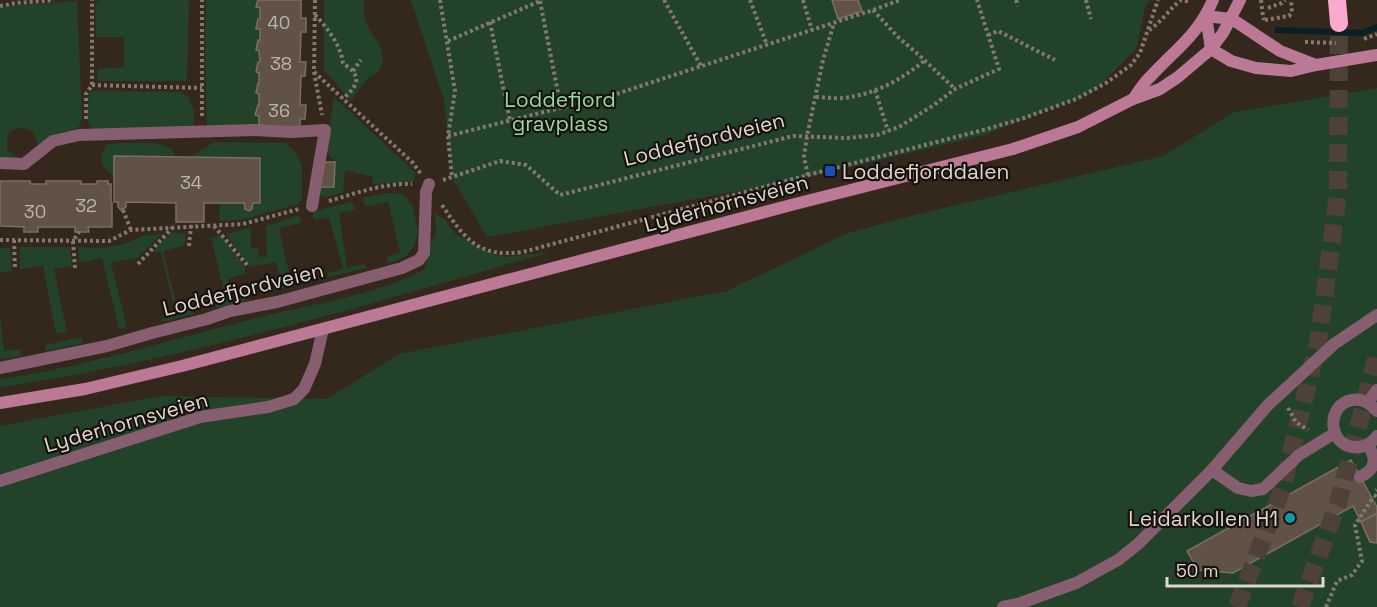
<svg xmlns="http://www.w3.org/2000/svg" width="1377" height="607" viewBox="0 0 1377 607" font-family="'Space Grotesk',sans-serif">
	<rect width="100%" height="100%" fill="#34281d"/>
	<path fill="#224329" d="M99 0H189L187 81H98L97 69 124 67V37H96L95 4Z
		M206 0H258L256 6 260 8V19H258L256 28 260 29V40H258L256 50 259 51 260 62H258L256 71 259 73V83H258L256 93 259 94V105H258L256 114 259 116V129L207 128 205 52Z
		M324 0H364C363 10 363 18 368 27 375 42 390 50 379 70 376 75 373 74 368 78 363 83 356 94 351 101L324 70Z
		M411 0H1152L1146 4 1136 49 1092 93 981 136 782 183 487 237 452 178 444 100Z
		M77 1 82 119 79 127 68 132 59 133 38 148C37 135 30 124 16 129 12 130 10 131 8 135 7 139 7 146 7 150L21 160H0V8L5 6Z
		M1377 88V607H0V426L161 396 327 399 399 354 727 291 848 233 919 214 1163 156 1234 112Z
		M93 91 180 92 189 98 194 112V128L96 131C84 123 86 106 90 93Z
		M334 97 416 173 413 182 372 184 373 177 345 170 343 193 326 197 320 196 319 187 334 186 335 162 326 151Z
		M214 142 287 143 297 155 302 167V200L298 204 241 220 219 221 220 203H244L245 209 249 211 252 209 253 203H260V158L191 157Z
		M117 143H155L172 149 175 157H114V178L102 164 101 155 106 145Z
		M386 193H396L405 196 413 207 418 231 414 246 407 255 397 261 387 263V257L400 252 388 202 365 206 363 198Z
		M352 202 355 210 339 213 347 268 365 264 366 268 329 277 328 273 343 269 329 217 315 220 312 216 314 211Z
		M435 213 445 220 454 233 495 255 505 257 550 252C369 304 187 360 0 387V379C84 367 166 341 249 320 297 307 348 300 395 283 405 279 414 274 424 270 430 258 427 244 436 235Z
		M297 216 301 217 300 223 279 228 290 278 307 272 294 284 276 291 270 286 282 282 276 262 250 267 226 234 251 227V248H258L259 257 267 256 266 226Z
		M171 232 186 234 184 246 163 251 178 313 194 310V314L162 322 161 319 176 315 161 252 152 253Z
		M162 234 137 258 111 263 127 327 119 329 102 258 79 263 78 247 105 248 130 242 142 236Z
		M221 235 244 265 246 274 228 278 232 297 245 294 247 300 217 308 215 302 226 299 211 238Z
		M20 247H70L72 266 54 269 67 332 56 333 43 266 20 269Z
		M0 248H10L12 271 0 273Z
		M0 314 4 351 20 349 21 356 0 359Z
		M81 337 83 343 46 351 45 345Z"/>
	<g fill="none" stroke-linecap="round" stroke-linejoin="round">
		<path stroke="#0a2024" stroke-width="6" d="M1277 30 1362 33 1377 27"/>
	</g>
	<path fill="#605247" stroke="#7c6e62" stroke-width="1.5" d="M258 0H301V18H306V32H301L300 62H306L305 76H301L300 105H306L305 119H300V129H259V116L255 115 258 105H259V94L256 93 258 83H259V73L256 72 258 62H260L259 51 256 50 258 40H260V29H256L258 19H260V8L256 7Z
		M832 0H858L862 11 838 19Z
		M114 156 260 158V203H253L252 209 249 211 245 209 244 203H204V222H176V203L126 202V207L121 210 118 207V202H114Z
		M320 162H335L334 187H319Z
		M0 181H30L31 184H46V181H81V184H97V181H108V184H111V203H112V227H88L89 232H75V227H38V232H24V227L0 226Z
		M1351 460 1377 507V513L1361 522 1353 506 1233 573 1198 570 1187 551Z
		M1376 514 1377 515V543L1370 542 1361 522Z"/>
	<g fill="none" stroke-linecap="round" stroke-linejoin="round">
		<path stroke="#4e4238" stroke-width="18" stroke-dasharray="18 9" stroke-linecap="butt" d="M1237 607 1282 489 1318 343 1338 194 1339 23
			M1300 607 1338 503 1376 360 1377 350"/>
		<path stroke="#837970" stroke-width="4" stroke-dasharray="3 3" stroke-linecap="butt" d="M315 0 314 72 322 115
			M440 0 455 91 448 136 452 178
			M664 0 701 66
			M750 0 767 45
			M803 0 812 30
			M1016 0 1018 6
			M1086 0 1091 19
			M1261 0 1263 16 1264 20
			M540 1 561 108
			M0 6 16 3 54 0
			M1268 8 1282 3 1285 0
			M873 10 898 37 920 56 955 89
			M315 15C327 27 341 46 343 63 346 66 352 69 354 73 361 83 350 92 343 99
			M1265 20 1289 16 1292 12 1291 0
			M490 22 510 121
			M1149 30C1162 22 1169 9 1181 0L1190 2
			M988 35 998 31 1055 60
			M1364 39 1377 34
			M448 41 540 1
			M1305 42 1336 43
			M353 71 361 60
			M314 72 413 163 421 174
			M92 85 202 88
			M875 90 888 131
			M816 97C825 97 835 99 844 98 875 94 901 80 924 61
			M202 116V0
			M86 119V94L92 85V0
			M448 136 616 94 873 10 900 0
			M808 175 804 157 807 136 823 60 834 23
			M443 180 500 161 526 165 560 195 793 136 847 138 877 135 899 127 934 105 955 89 999 69 977 0
			M329 201C357 193 383 183 412 184
			M442 205C465 239 478 258 523 252L808 175 987 129 1024 118 1076 99 1106 83 1131 65 1140 53 1158 0
			M123 210 131 230
			M214 226 248 266
			M0 240 109 241 131 230 243 224 299 209
			M14 240 15 270
			M189 246 191 226 190 222
			M138 264 172 228
			M75 268 73 241 79 232
			M1288 408 1296 422 1308 430
			M1376 491 1377 490
			M1374 495 1377 497
			M1326 607 1337 581 1352 575 1362 561 1355 525 1372 499"/>
		<path stroke="#875e70" stroke-width="12" d="M0 163 24 164 53 141 79 135 255 130 292 132 325 130 312 206
			M0 368 107 346 152 333 207 319 230 311 277 302 402 268 419 260 424 253 426 192 429 184
			M1368 402 1377 390
			M1360 477C1376 469 1377 460 1368 445
			M0 481 200 417 268 407 294 399 304 389 315 364 323 329
			M1003 607 1018 604 1076 583 1118 560 1138 544 1212 470"/>
		<path stroke="#875e70" stroke-width="12" d="M1377 411C1371 404 1363 398 1352 400 1324 405 1329 449 1357 447 1366 447 1372 443 1377 436
			M1335 433 1299 455 1263 489 1251 491 1238 488 1212 470 1268 405 1334 344 1377 315"/>
		<path stroke="#bb7996" stroke-width="12" d="M1206 16 1231 19 1238 23 1280 51 1316 65
			M1206 16 1211 49
			M1211 49 1231 61 1256 68 1291 71 1316 65 1377 55
			M1134 98C1139 91 1144 82 1151 76 1176 49 1198 35 1213 0
			M0 403 85 389 182 366 795 204 1013 149 1078 127 1133 99 1160 89 1178 77 1211 49 1223 33 1240 0"/>
		<path stroke="#fba9cd" stroke-width="18" d="M1337 0 1339 23"/>
	</g>
	<rect fill="#1a4fb4" stroke="#18120d" stroke-width="2" x="824" y="165" width="12" height="12" rx="3"/>
	<circle fill="#0f9aa8" stroke="#18120d" stroke-width="2" cx="1290" cy="518" r="6"/>
	<g text-anchor="middle" dominant-baseline="central" stroke-width="4.5" stroke-linejoin="round" paint-order="stroke">
		<g font-size="18" fill="#beb5ad">
			<text x="279" y="22">40</text>
			<text x="281" y="63">38</text>
			<text x="279" y="110">36</text>
			<text x="191" y="182">34</text>
			<text x="86" y="205">32</text>
			<text x="35" y="211">30</text>
		</g>
		<g font-size="21" fill="#95d9a2" stroke="#18120d">
			<text x="560" y="99">Loddefjord<tspan x="560" dy="24">gravplass</tspan></text>
		</g>
		<g font-size="21" fill="#ded6cf" stroke="#18120d">
			<text transform="translate(704 139) rotate(-14)">Loddefjordveien</text>
			<text transform="translate(726 203) rotate(-15)">Lyderhornsveien</text>
			<text transform="translate(243 289) rotate(-14)">Loddefjordveien</text>
			<text transform="translate(126 422) rotate(-16)">Lyderhornsveien</text>
		</g>
		<g font-size="21" fill="#ded6cf" stroke="#18120d" text-anchor="start">
			<text x="842" y="171">Loddefjorddalen</text>
			<text x="1278" y="518" text-anchor="end">Leidarkollen H1</text>
		</g>
	</g>
	<path d="M1167 577v9h156v-9" fill="none" stroke="#ded6cf" stroke-width="3"/>
	<text x="1176" y="577" font-size="18" fill="#ded6cf" stroke="#18120d" stroke-width="4.5" paint-order="stroke">50 m</text>
</svg>
